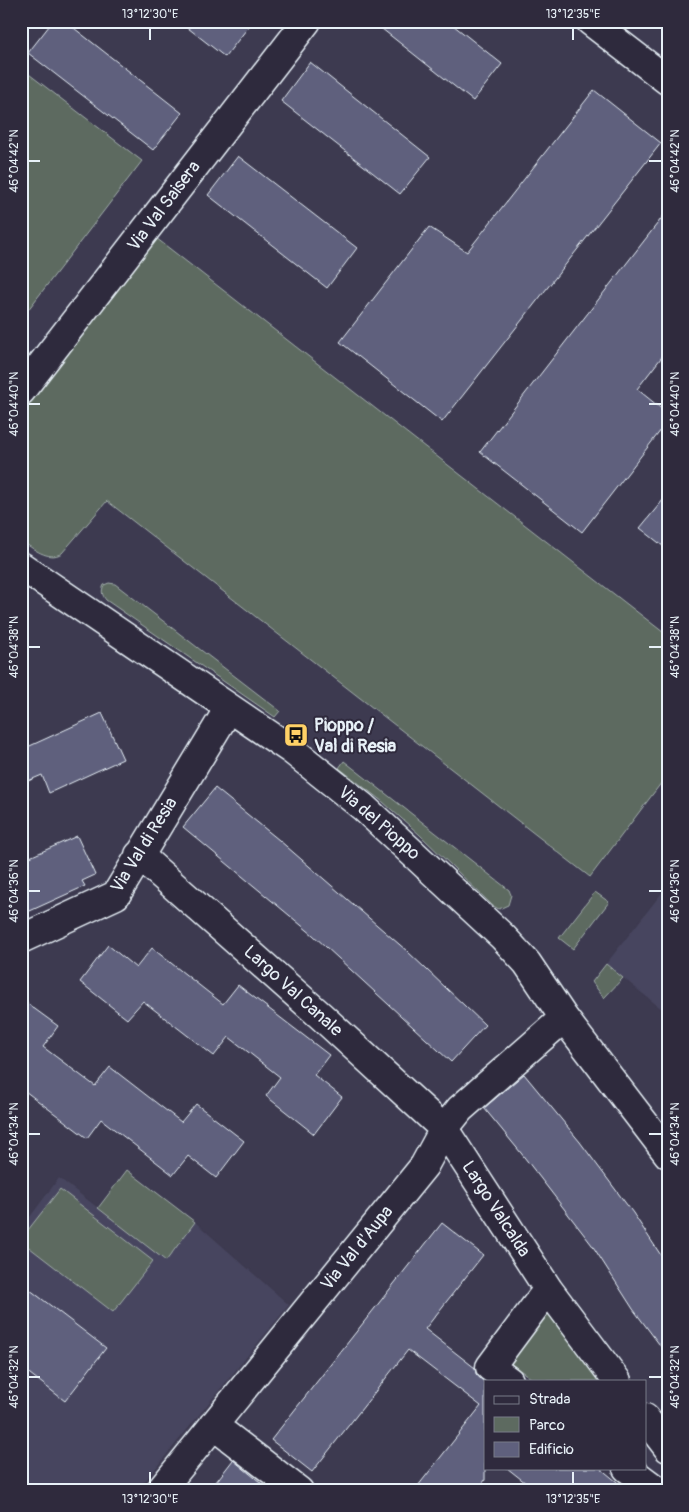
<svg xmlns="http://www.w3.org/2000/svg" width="689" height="1512" viewBox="0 0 689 1512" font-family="Pangolin,sans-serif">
	<rect width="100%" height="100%" fill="#3d3a50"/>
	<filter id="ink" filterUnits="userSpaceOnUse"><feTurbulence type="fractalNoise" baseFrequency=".02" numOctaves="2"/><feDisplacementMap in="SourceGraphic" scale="10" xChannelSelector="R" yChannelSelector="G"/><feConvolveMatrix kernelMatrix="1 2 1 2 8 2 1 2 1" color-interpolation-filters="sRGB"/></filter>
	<g filter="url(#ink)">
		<path fill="#47455e" d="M668 885V1014L606 964Z
			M127 1170 195 1222 289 1305 137 1491H21V1229L59 1178 98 1208Z"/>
		<path fill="#5d6a60" stroke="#a2aeac" d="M21 68 142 161 21 319Z
			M147 231 668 636V774L590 877 107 501 62 553C48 562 33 548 21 541V391Z
			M109 583 115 584 280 711 275 717 106 600C102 595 101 591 104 585Z
			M344 761 509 890 511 895 508 905 499 909 493 906 420 835 383 802 339 768Z
			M595 892 609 902 573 949 559 938Z
			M606 964 623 978 604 998 592 982Z
			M127 1170 195 1222 166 1261 98 1208Z
			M60 1189 153 1261 113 1312 21 1241V1239Z
			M550 1306 601 1381H535L510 1363Z"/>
		<path fill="#5f607d" stroke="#e8f1f8" d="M53 21H65L182 113 153 150 28 53Z
			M179 21H253L225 57Z
			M372 21H448L502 64 473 101Z
			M310 62 430 157 400 194 281 101Z
			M594 90 661 143 442 422 340 342 429 227 467 252Z
			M238 156 357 248 327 288 208 195Z
			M668 210V349L637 389 668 414V421L582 532 480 452Z
			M668 494V550L640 528Z
			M102 713 123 759 49 793 42 775 21 784V750Z
			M215 788 279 840 407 951 485 1025 451 1062 313 935 183 827Z
			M77 836 95 875 82 881 85 886 21 915V861Z
			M108 945 136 968 152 948 223 1004 238 985 329 1055 314 1075 342 1097 314 1134 266 1096 280 1077 229 1037 214 1056 143 1001 127 1019 80 982Z
			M21 999 58 1026 43 1047 95 1086 110 1067 181 1122 196 1104 244 1141 216 1178 188 1156 173 1175 101 1119 87 1138 21 1088Z
			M524 1074 580 1142 633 1213 668 1266V1356L633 1309 592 1245 521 1153 484 1108Z
			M442 1223 483 1255 425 1329 475 1368 476 1374 485 1383V1480L477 1491H414L481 1406 408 1350 312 1472 271 1440Z
			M21 1283 106 1348 65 1401 21 1367Z
			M233 1460 271 1491H209Z
			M507 1468H600L628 1491H536Z"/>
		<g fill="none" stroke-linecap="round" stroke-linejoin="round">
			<defs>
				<path id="minor" d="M590 21 668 81
					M21 391C117 268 211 144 307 21
					M21 566 293 751 363 807 503 937 527 963 564 1018 668 1154
					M139 855 321 1016 444 1129 548 1289 617 1381
					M21 939 116 895 229 708
					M509 1381 490 1367 548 1289
					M645 1418 668 1448
					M213 1425 299 1491
					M627 1468 658 1491
					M160 1491 424 1166 444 1129 460 1109 564 1018"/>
			</defs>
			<use href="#minor" stroke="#e8f1f8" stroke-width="31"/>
			<use href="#minor" stroke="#2f2a3d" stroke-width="28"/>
		</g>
	</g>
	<path fill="none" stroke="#e8f1f8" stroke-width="2" d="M150 28V40M573 28V40M28 161H40M649 161H662M28 404H40M649 404H662M28 647H40M649 647H662M28 891H40M649 891H662M28 1134H40M649 1134H662M28 1377H40M649 1377H662M150 1472V1484M573 1472V1484"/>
	<defs>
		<symbol id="bus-square" viewBox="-11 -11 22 22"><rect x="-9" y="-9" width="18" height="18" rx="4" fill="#ffd166" stroke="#2f2a3d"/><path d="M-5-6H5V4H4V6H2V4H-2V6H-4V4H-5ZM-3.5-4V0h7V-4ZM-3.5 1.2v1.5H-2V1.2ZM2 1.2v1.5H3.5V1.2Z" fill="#111"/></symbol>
	</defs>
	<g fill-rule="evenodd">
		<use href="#bus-square" x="282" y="721" width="28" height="28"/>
	</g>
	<g text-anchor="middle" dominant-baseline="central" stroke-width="4" stroke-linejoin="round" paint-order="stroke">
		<g font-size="18" fill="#e8f1f8" stroke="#2f2a3d">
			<text transform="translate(164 206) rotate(-53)">Via Val Saisera</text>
			<text transform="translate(379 823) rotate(41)">Via del Pioppo</text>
			<text transform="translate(144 845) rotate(-58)">Via Val di Resia</text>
			<text transform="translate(293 991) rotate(42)">Largo Val Canale</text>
			<text transform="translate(496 1209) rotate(57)">Largo Valcalda</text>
			<text transform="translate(357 1248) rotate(-51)">Via Val d'Aupa</text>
		</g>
		<g font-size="18" font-weight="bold" fill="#e8f1f8" stroke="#2f2a3d" text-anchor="start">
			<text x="314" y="725">Pioppo /<tspan x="314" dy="21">Val di Resia</tspan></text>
		</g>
	</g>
	<rect width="689" height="1512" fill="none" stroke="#2f2a3d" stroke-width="55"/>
	<rect x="484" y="1380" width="162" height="90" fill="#2f2a3d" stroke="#797a88"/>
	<rect x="494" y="1396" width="25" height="8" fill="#2f2a3d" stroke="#797a88"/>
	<text x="529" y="1404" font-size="15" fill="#e8f1f8">Strada</text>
	<rect x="494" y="1417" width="25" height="15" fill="#5d6a60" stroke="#797a88"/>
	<text x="529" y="1430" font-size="15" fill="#e8f1f8">Parco</text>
	<rect x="494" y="1442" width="25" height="15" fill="#5f607d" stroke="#797a88"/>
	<text x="529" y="1454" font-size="15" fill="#e8f1f8">Edificio</text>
	<rect x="28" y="28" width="634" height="1456" fill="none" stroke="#e8f1f8" stroke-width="2"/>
	<g font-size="12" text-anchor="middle" fill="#e8f1f8">
		<text x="150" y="18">13°12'30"E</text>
		<text x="573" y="18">13°12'35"E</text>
		<text transform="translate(14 161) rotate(-90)" y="4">46°04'42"N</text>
		<text transform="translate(675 161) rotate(-90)" y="4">46°04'42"N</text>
		<text transform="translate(14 404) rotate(-90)" y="4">46°04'40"N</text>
		<text transform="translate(675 404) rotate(-90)" y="4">46°04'40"N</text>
		<text transform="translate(14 647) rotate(-90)" y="4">46°04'38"N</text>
		<text transform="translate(675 647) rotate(-90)" y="4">46°04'38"N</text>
		<text transform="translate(14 891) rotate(-90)" y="4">46°04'36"N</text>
		<text transform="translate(675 891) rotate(-90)" y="4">46°04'36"N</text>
		<text transform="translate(14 1134) rotate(-90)" y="4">46°04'34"N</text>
		<text transform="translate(675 1134) rotate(-90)" y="4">46°04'34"N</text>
		<text transform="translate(14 1377) rotate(-90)" y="4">46°04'32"N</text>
		<text transform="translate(675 1377) rotate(-90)" y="4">46°04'32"N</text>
		<text x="150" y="1503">13°12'30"E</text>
		<text x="573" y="1503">13°12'35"E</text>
	</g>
</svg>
